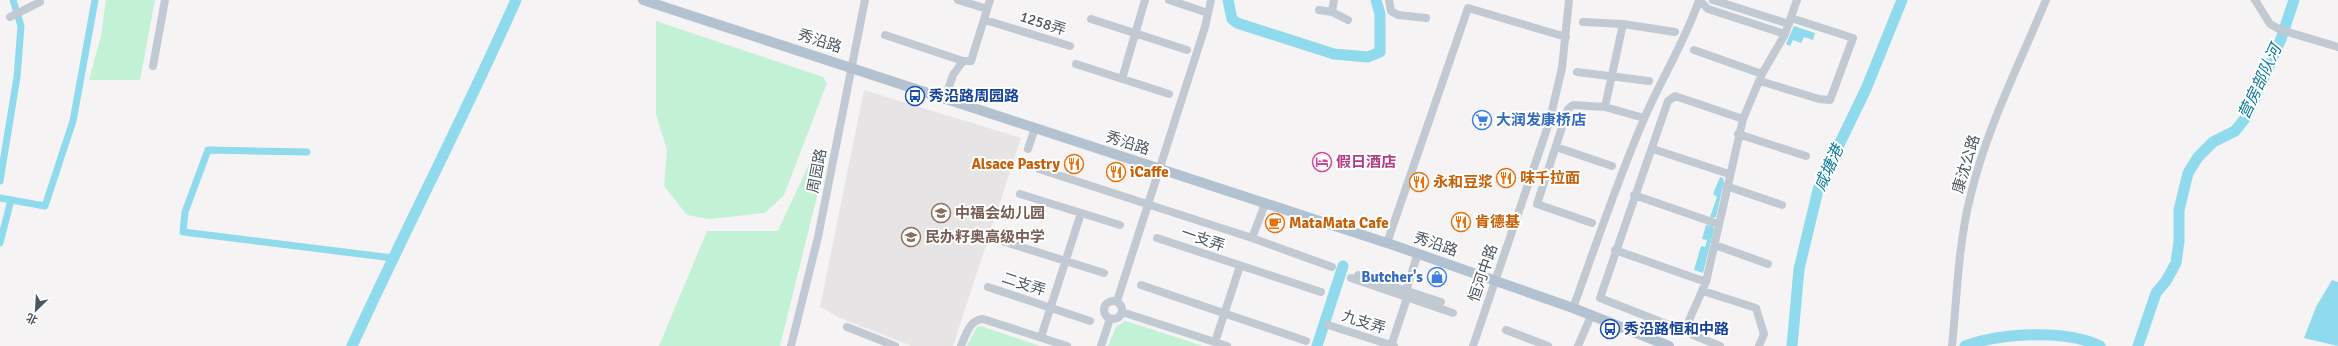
<svg xmlns="http://www.w3.org/2000/svg" width="2338" height="346" viewBox="0 0 2338 346" font-family="Signika,'Noto Sans SC',sans-serif">
	<rect width="100%" height="100%" fill="#f5f3f3"/>
	<path fill="#e6e4e5" d="M864 90 1021 138 953 346H912L840 318 820 307Z"/>
	<path fill="#c3f1d5" d="M106 0H155L140 80H89L101 36Z
		M656 21 823 77 827 83 784 195 765 213 709 219 687 215 664 186 667 150 656 115Z
		M814 153 826 160 780 346H659L707 231H778Z
		M1125 321 1129 322 1203 346H1108L1116 327Z
		M981 326 1040 346H967L977 327Z"/>
	<path fill="#90daee" d="M1794 26 1815 33 1813 40 1804 37 1801 43 1793 40 1790 46 1786 44Z
		M1720 177 1723 178 1724 182 1716 217 1712 218 1710 217 1717 197 1713 194Z
		M1706 225 1713 226 1714 229 1703 273 1694 270 1701 246 1705 247 1707 240 1702 239Z
		M2332 280 2338 282V346L2304 338 2316 307Z"/>
	<g fill="none" stroke-linecap="round" stroke-linejoin="round">
		<path stroke="#90daee" stroke-width="7" d="M307 152 208 150 185 212 183 232 393 258
			M0 181 17 77 21 26 13 0
			M0 198 11 200
			M0 243 11 200 45 206 73 121 95 0"/>
		<path stroke="#90daee" stroke-width="11" d="M1228 0 1232 19 1237 23 1334 54 1368 57 1380 52V14L1376 0
			M352 346C405 230 464 117 516 0
			M1317 346 1343 266
			M1792 346 1799 269 1819 186 1866 89 1902 0
			M1965 346C2000 333 2066 329 2100 346
			M2138 346 2156 293 2166 281 2176 263 2179 241V210L2188 173 2198 157 2213 142 2235 131 2247 116 2281 39 2294 0"/>
		<path stroke="#c1cad2" stroke-width="8" d="M958 0 987 9
			M1169 0 1208 13
			M1334 0 1332 12 1348 20
			M1389 0 1391 11 1398 15 1426 18
			M1699 0 1708 9 1785 34
			M1713 0 1789 24
			M2255 0 2270 24 2281 30 2338 47
			M1319 10 1332 12
			M10 17 40 2
			M1091 19 1187 50
			M985 20 1070 46
			M1583 22 1623 24 1675 32
			M885 35 963 61
			M1694 50 1762 74
			M1076 64 1169 94
			M153 66 165 0
			M1577 72 1649 81
			M1122 79 1145 0
			M1760 81 1819 99 1830 100 1853 38 1791 18
			M945 98 953 75 963 61H971L990 0
			M1605 107 1623 24
			M1738 134 1806 156
			M1556 147 1612 166
			M1028 149 1035 128
			M1653 149 1729 174
			M1039 169 1252 238 1332 267
			M1726 186 1782 205
			M1020 194 1120 225
			M1634 195 1718 224
			M1592 223 1537 204 1568 109 1573 105 1605 107 1644 118
			M1157 238 1321 292
			M1252 238 1265 204
			M1002 241 1104 273
			M1387 243 1468 8 1566 37
			M1715 245 1768 264
			M1615 250 1706 282
			M1358 275 1441 302
			M1351 278 1453 313
			M1141 285 1306 341
			M988 287 1090 321
			M1406 291 1418 253
			M1703 291 1756 308 1764 334 1759 346
			M1104 310a9 9 0 1 1 18 0a9 9 0 1 1-18 0Z
			M1117 301 1205 27 1211 0
			M1573 308C1596 245 1617 181 1644 119 1661 79 1685 42 1699 0
			M1122 312 1227 346
			M1328 325 1394 346
			M847 327 895 346
			M1674 327 1600 298 1668 101 1675 96 1743 119
			M1686 327 1706 282 1743 119 1762 74 1785 34 1797 0
			M1506 330 1548 346
			M1693 335 1720 346
			M1041 337 1081 213
			M1215 342 1240 266
			M791 346 818 237 865 0
			M961 346C966 335 969 320 983 319L1067 346
			M1101 346 1110 319
			M1391 346 1407 298
			M1473 346 1549 123 1562 68 1569 0
			M1578 346 1591 316
			M1952 346C1957 297 1958 246 1970 198 1986 129 2019 65 2046 0"/>
		<path stroke="#b3c2d1" stroke-width="10" d="M643 0 1396 246 1573 308 1669 346"/>
	</g>
	<defs>
		<symbol id="bus-ring" viewBox="-11 -11 22 22"><circle r="9.5" fill="#fff" stroke="#1a4fb4" stroke-width="1.5"/><path d="M-5-6H5V4H4V6H2V4H-2V6H-4V4H-5ZM-3.5-4V0h7V-4ZM-3.5 1.2v1.5H-2V1.2ZM2 1.2v1.5H3.5V1.2Z" fill="#1a4fb4"/></symbol>
		<symbol id="supermarket-ring" viewBox="-11 -11 22 22"><circle r="9.5" fill="#fff" stroke="#3f7fe0" stroke-width="1.5"/><path d="M-6-5.5h2.5l.6 2H6L4.5 2H-2.5L-4.4-4H-6ZM-1.5 3.2a1.3 1.3 0 1 0 .1 0ZM3 3.2a1.3 1.3 0 1 0 .1 0Z" fill="#3f7fe0"/></symbol>
		<symbol id="hotel-ring" viewBox="-11 -11 22 22"><circle r="9.5" fill="#fff" stroke="#d1479c" stroke-width="1.5"/><path d="M-6-4.5h1.5V1H6V5H4.5V3h-9V5H-6ZM-4 0a1.8 1.8 0 1 1 3.6 0ZM.5 0V-2.5h3Q6-2.5 6 0Z" fill="#d1479c"/></symbol>
		<symbol id="restaurant-ring" viewBox="-11 -11 22 22"><circle r="9.5" fill="#fff" stroke="#e8710a" stroke-width="1.5"/><path d="M-5-6h1v4h1v-4h1v4h1v-4h1v5L-1.5 .5V6h-2V.5L-5-1ZM5-6V6H3V1.5H1.5Q1.5-4 5-6Z" fill="#e8710a"/></symbol>
		<symbol id="school-ring" viewBox="-11 -11 22 22"><circle r="9.5" fill="#fff" stroke="#8d6e63" stroke-width="1.5"/><path d="M0-5L7-2L0 1L-7-2ZM-4 1L0 2.5L4 1V4Q0 6-4 4Z" fill="#8d6e63"/></symbol>
		<symbol id="cafe-ring" viewBox="-11 -11 22 22"><circle r="9.5" fill="#fff" stroke="#e8710a" stroke-width="1.5"/><path d="M-5.5-4.5H6V0H3Q3 3.5 0 3.5H-2.5Q-5.5 3.5-5.5 0ZM3-3.2v2h1.7v-2ZM-6 4.5H4V6H-6Z" fill="#e8710a"/></symbol>
		<symbol id="shop-ring" viewBox="-11 -11 22 22"><circle r="9.5" fill="#fff" stroke="#3f7fe0" stroke-width="1.5"/><path d="M-5-2.5h2.3a2.7 3.5 0 0 1 5.4 0H5L5.5 6h-11ZM-1.5-2.5h3a1.5 2.3 0 0 0-3 0Z" fill="#3f7fe0"/></symbol>
	</defs>
	<g fill-rule="evenodd">
		<use href="#bus-ring" x="904" y="85" width="22" height="22"/>
		<use href="#supermarket-ring" x="1471" y="109" width="22" height="22"/>
		<use href="#hotel-ring" x="1311" y="151" width="22" height="22"/>
		<use href="#restaurant-ring" x="1063" y="153" width="22" height="22"/>
		<use href="#restaurant-ring" x="1105" y="161" width="22" height="22"/>
		<use href="#restaurant-ring" x="1495" y="167" width="22" height="22"/>
		<use href="#restaurant-ring" x="1408" y="171" width="22" height="22"/>
		<use href="#school-ring" x="930" y="202" width="22" height="22"/>
		<use href="#restaurant-ring" x="1450" y="211" width="22" height="22"/>
		<use href="#cafe-ring" x="1264" y="212" width="22" height="22"/>
		<use href="#school-ring" x="900" y="226" width="22" height="22"/>
		<use href="#shop-ring" x="1426" y="266" width="22" height="22"/>
		<use href="#bus-ring" x="1599" y="318" width="22" height="22"/>
	</g>
	<g text-anchor="middle" dominant-baseline="central" stroke-width="4" stroke-linejoin="round" paint-order="stroke">
		<g font-size="15" fill="#4a5661" stroke="#fff">
			<text transform="translate(1043 23) rotate(18)">1258弄</text>
			<text transform="translate(820 41) rotate(18)">秀沿路</text>
			<text transform="translate(1128 143) rotate(18)">秀沿路</text>
			<text transform="translate(1966 164) rotate(-73)">康沈公路</text>
			<text transform="translate(817 171) rotate(-79)">周园路</text>
			<text transform="translate(1203 239) rotate(19)">一支弄</text>
			<text transform="translate(1436 244) rotate(19)">秀沿路</text>
			<text transform="translate(1483 273) rotate(-71)">恒河中路</text>
			<text transform="translate(1024 284) rotate(18)">二支弄</text>
			<text transform="translate(1364 322) rotate(18)">九支弄</text>
		</g>
		<g font-size="15" font-weight="bold" fill="#164399" stroke="#fff" text-anchor="start">
			<text x="929" y="96">秀沿路周园路</text>
			<text x="1624" y="329">秀沿路恒和中路</text>
		</g>
		<g font-size="15" font-weight="bold" fill="#366cbe" stroke="#fff" text-anchor="start">
			<text x="1496" y="120">大润发康桥店</text>
			<text x="1423" y="277" text-anchor="end">Butcher's</text>
		</g>
		<g font-size="15" font-weight="bold" fill="#b23c85" stroke="#fff" text-anchor="start">
			<text x="1336" y="162">假日酒店</text>
		</g>
		<g font-size="15" font-weight="bold" fill="#c56008" stroke="#fff" text-anchor="start">
			<text x="1060" y="164" text-anchor="end">Alsace Pastry</text>
			<text x="1130" y="172">iCaffe</text>
			<text x="1520" y="178">味千拉面</text>
			<text x="1433" y="182">永和豆浆</text>
			<text x="1475" y="222">肯德基</text>
			<text x="1289" y="223">MataMata Cafe</text>
		</g>
		<g font-size="15" font-weight="bold" fill="#785e54" stroke="#fff" text-anchor="start">
			<text x="955" y="213">中福会幼儿园</text>
			<text x="925" y="237">民办籽奥高级中学</text>
		</g>
		<g font-size="16" font-style="italic" fill="#0c7c9b" stroke="#fff">
			<text transform="translate(2260 82) rotate(-65)">营房部队河</text>
			<text transform="translate(1829 168) rotate(-66)">咸塘港</text>
		</g>
	</g>
	<g transform="translate(36 310) rotate(205)" stroke="#ffffff" stroke-width="3" paint-order="stroke">
	<path d="M0-3L7 15L0 10L-7 15Z" fill="#4a5661"/>
	<text y="-6" font-size="11" font-weight="bold" text-anchor="middle" fill="#4a5661">北</text>
	</g>
</svg>
